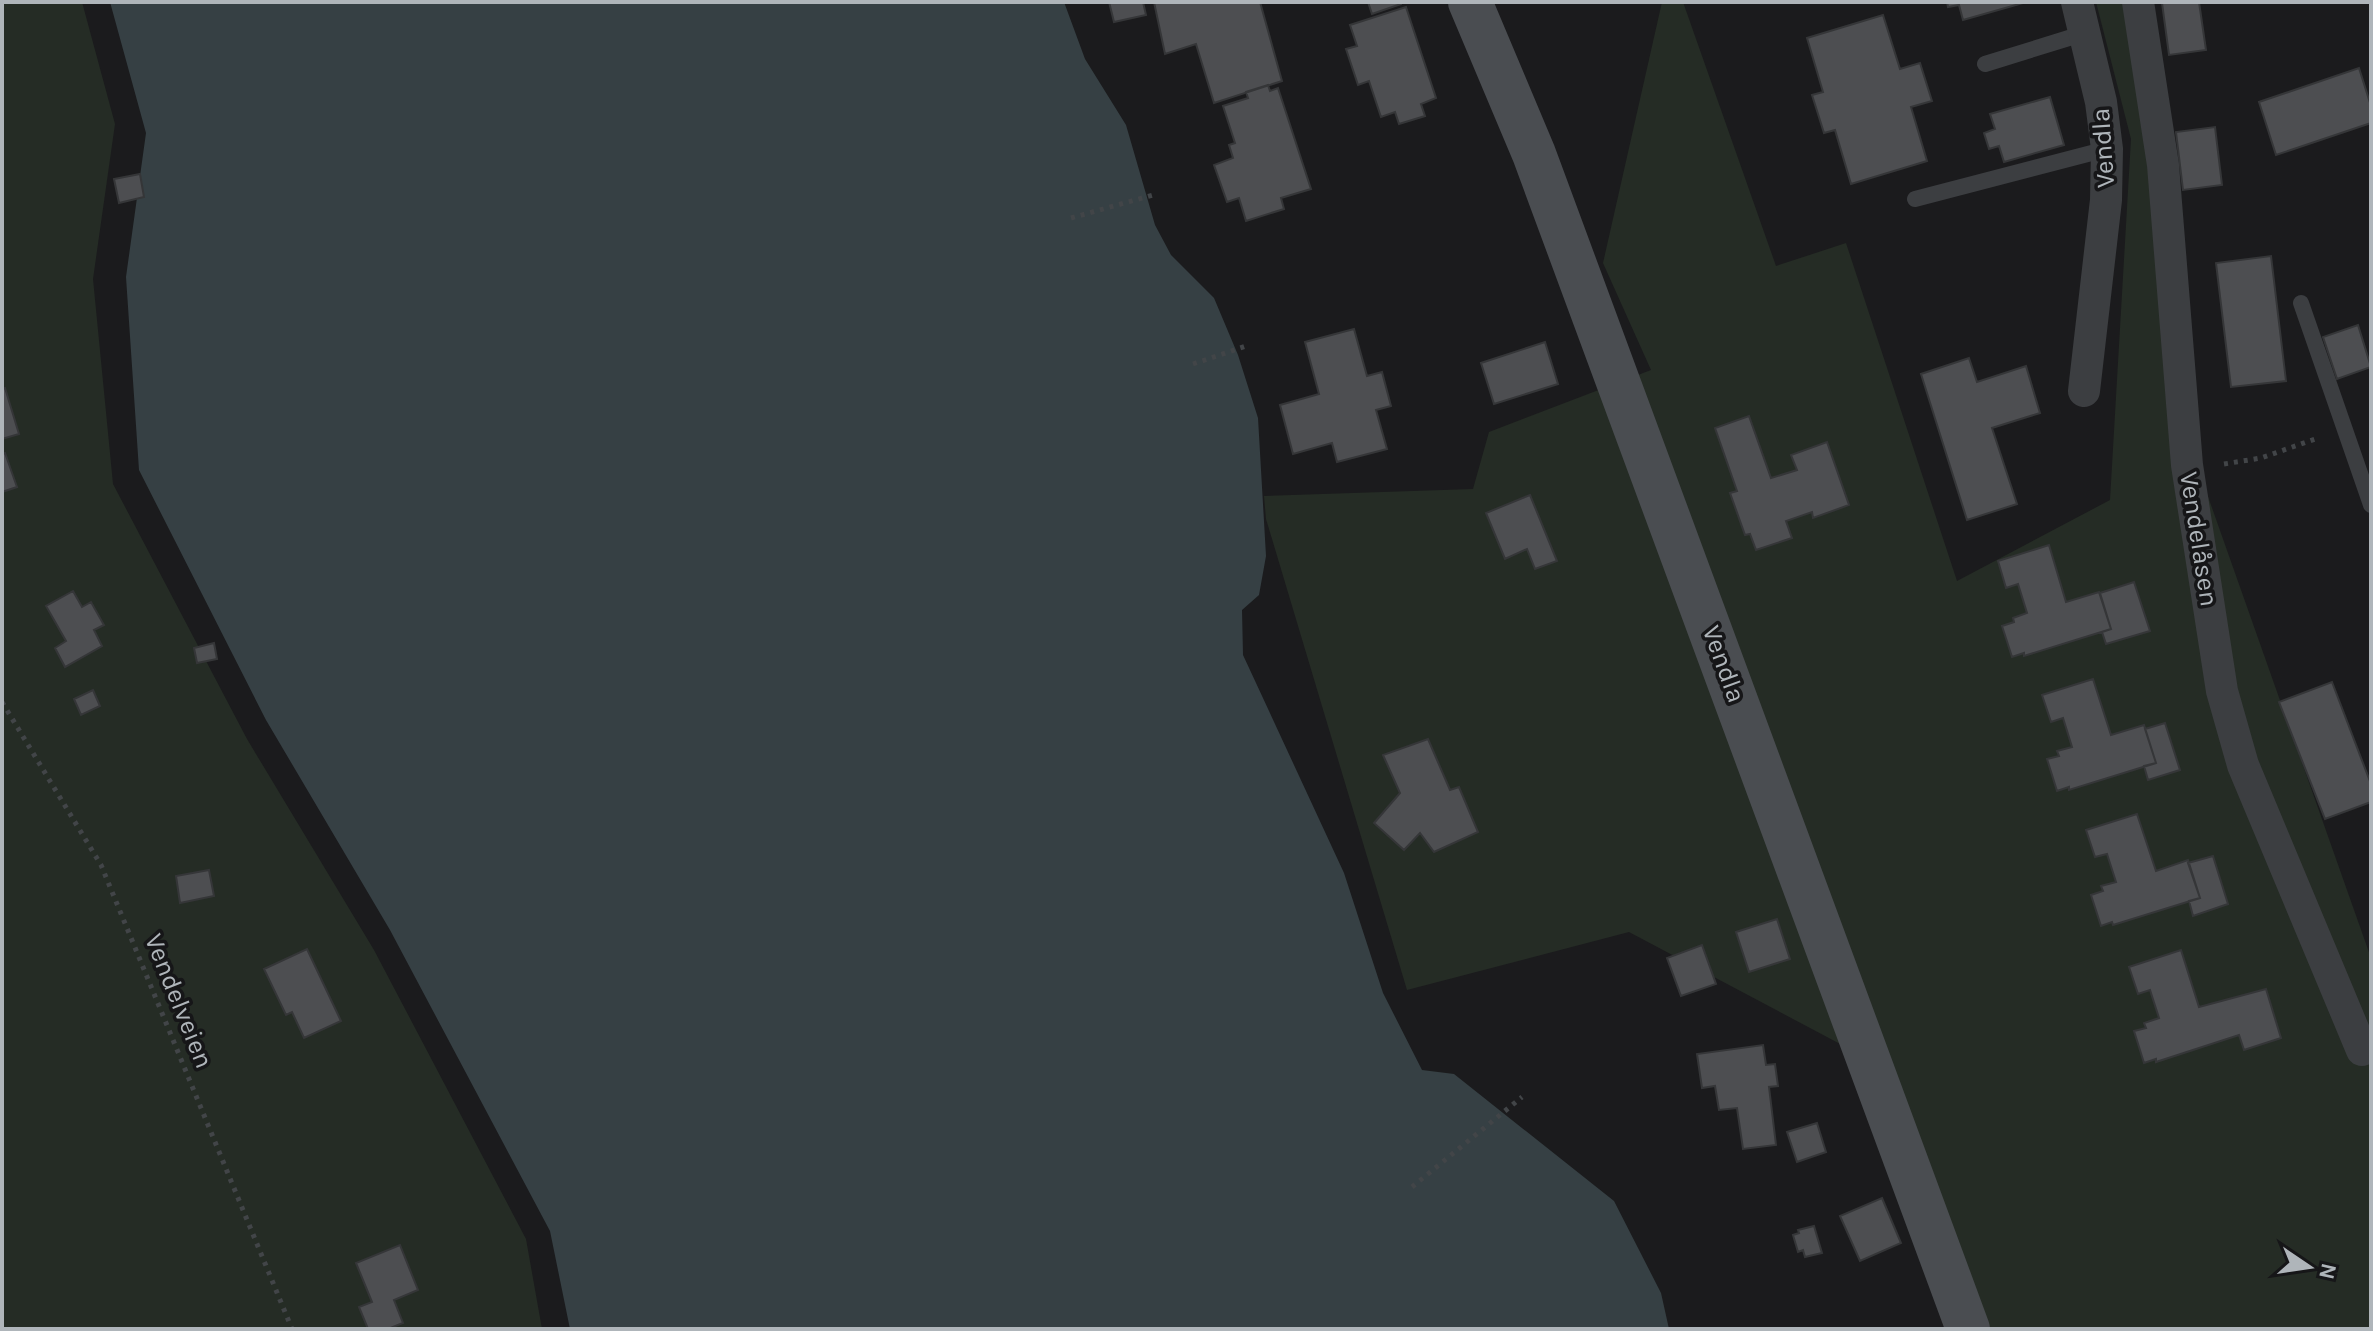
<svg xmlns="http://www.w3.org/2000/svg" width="2373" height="1331" viewBox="0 0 2373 1331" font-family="Karla,sans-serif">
	<rect width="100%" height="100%" fill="#1b1b1d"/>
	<path fill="#252c25" d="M2 2H82L115 124 93 279 113 484 247 739 374 950 526 1239 542 1329H2Z
		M1662 2H1683L1776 266 1846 243 1957 581 2110 500 2131 139 2096 2H2124L2205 488 2371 958V1329H1990L1893 1072 1629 932 1407 990 1266 519 1264 496 1473 489 1489 432 1651 370 1603 263Z"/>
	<path fill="#364044" d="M110 2H1064L1085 59 1126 125 1155 225 1171 255 1214 298 1238 355 1258 418 1266 556 1259 595 1242 610 1243 655 1344 873 1383 993 1422 1070 1454 1074 1614 1201 1661 1293 1669 1329H570L550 1231 390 930 266 720 139 470 126 277 146 133Z"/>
	<path fill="#4d4e51" stroke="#353638" stroke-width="2" d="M1109 2H1143L1146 15 1114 22Z
		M1154 2H1260L1282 81 1214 103 1196 44 1165 54Z
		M1368 2H1401V4L1372 14Z
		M1947 2H2023V3L1963 20 1959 5 1948 7Z
		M2199 2 2206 50 2169 55 2162 3Z
		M1406 7 1436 98 1421 104 1425 116 1399 124 1395 112 1381 117 1369 81 1358 85 1346 49 1357 46 1350 25Z
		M1883 15 1900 69 1920 63 1932 101 1911 107 1927 161 1851 184 1835 130 1824 133 1812 95 1823 92 1807 38Z
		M2359 68 2371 106V123L2276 155 2259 102Z
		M1268 85 1270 91 1278 88 1311 189 1281 198 1284 209 1246 221 1239 198 1227 202 1214 165 1233 158 1229 145 1235 143 1223 106 1248 98 1246 92Z
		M2050 97 2064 145 2004 162 1999 146 1989 149 1984 133 1995 129 1990 114Z
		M2215 127 2222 185 2183 190 2176 132Z
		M140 174 144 197 119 203 114 179Z
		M2271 256 2286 381 2231 387 2216 263Z
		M2358 325 2371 367 2337 379 2323 337Z
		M1354 329 1367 376 1382 372 1391 406 1376 410 1387 449 1337 462 1332 443 1293 454 1280 405 1319 394 1305 342Z
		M1545 342 1558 384 1494 404 1481 363Z
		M1969 358 1977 382 2026 366 2040 413 1992 428 2017 504 1967 520 1921 374Z
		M5 388 19 434 2 439V389Z
		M1749 416 1771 478 1797 470 1791 455 1827 442 1849 505 1813 518 1812 512 1786 521 1792 538 1756 550 1750 534 1745 535 1730 493 1737 491 1715 428Z
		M5 453 17 487 2 492V454Z
		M1530 495 1557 561 1535 569 1527 549 1505 559 1486 513Z
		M2049 545 2066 602 2099 592 2111 629 2024 656V653L2012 657 2002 626 2014 622 2013 618 2027 613 2018 584 2006 588 1998 561Z
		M2134 582 2150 631 2106 644 2102 632 2111 629 2100 593Z
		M73 591 82 607 91 602 104 625 94 630 102 646 65 667 55 648 66 641 46 606Z
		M214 643 217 659 197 663 194 648Z
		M2093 679 2111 735 2144 725 2156 763 2069 790V787L2057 791 2047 759 2059 756 2057 751 2072 747 2063 718 2051 722 2042 695Z
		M2332 682 2371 784V802L2325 819 2279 702Z
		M93 690 100 706 81 715 74 699Z
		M2165 723 2180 770 2148 780 2144 766 2156 763 2145 729Z
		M1428 739 1450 790 1459 787 1478 832 1434 852 1420 833 1404 850 1374 823 1400 793 1383 755Z
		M2137 814 2156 871 2188 860 2200 898 2113 925 2112 922 2101 926 2091 895 2103 891 2101 886 2116 882 2107 854 2095 857 2086 830Z
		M2213 856 2228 904 2193 916 2189 901 2200 898 2188 863Z
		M209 870 214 896 180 903 176 876Z
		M1777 919 1790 959 1749 972 1736 932Z
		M1702 945 1716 984 1681 996 1667 958Z
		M307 949 341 1021 304 1038 292 1012 286 1015 264 969Z
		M2181 950 2199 1007 2266 989 2281 1038 2244 1050 2239 1035 2156 1062V1059L2144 1063 2134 1031 2146 1028 2144 1023 2159 1018 2150 990 2138 994 2129 967Z
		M1763 1045 1766 1065 1775 1064 1778 1086 1769 1087 1776 1145 1743 1149 1737 1108 1719 1110 1715 1086 1702 1088 1697 1054Z
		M1817 1123 1826 1152 1797 1162 1787 1132Z
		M1882 1198 1901 1243 1860 1261 1840 1216Z
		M1814 1226 1822 1253 1805 1257 1803 1250 1798 1252 1793 1235 1799 1233 1798 1230Z
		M400 1245 418 1290 394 1300 403 1323 388 1329H368L359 1307 372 1302 356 1263Z"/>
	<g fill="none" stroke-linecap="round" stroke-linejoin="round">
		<path stroke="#424548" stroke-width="5" stroke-dasharray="4 6" stroke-linecap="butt" d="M1071 218 1153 195
			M1193 364 1249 345
			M2224 464 2261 458 2318 438
			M2 702 101 865 292 1329
			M1412 1187 1522 1097"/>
		<path stroke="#3c3e41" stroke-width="16" d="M1985 64 2085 33
			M1915 199 2107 149
			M2301 303 2371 505"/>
		<path stroke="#3c3e41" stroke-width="32" d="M2077 2 2101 102 2107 149 2106 200 2084 391
			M2138 2 2163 165 2187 465 2222 691 2243 765 2362 1050"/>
		<path stroke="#4a4d51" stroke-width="44" d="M1470 2 1534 154 1968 1329"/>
	</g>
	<g text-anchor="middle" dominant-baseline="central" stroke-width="7" stroke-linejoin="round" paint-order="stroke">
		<g font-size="26" fill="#afb5ba" stroke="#161618">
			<text transform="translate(2103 148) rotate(-94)">Vendla</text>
			<text transform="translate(2199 539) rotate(81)">Vendelåsen</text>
			<text transform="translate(1724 664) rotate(70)">Vendla</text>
			<text transform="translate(179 1001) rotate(68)">Vendelveien</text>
		</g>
	</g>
	<rect width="2373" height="1331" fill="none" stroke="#afb5ba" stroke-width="8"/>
	<g transform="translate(2309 1267) rotate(103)" stroke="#161618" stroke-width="6" paint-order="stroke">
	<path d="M0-6L14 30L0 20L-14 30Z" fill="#afb5ba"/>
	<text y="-12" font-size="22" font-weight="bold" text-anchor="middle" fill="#afb5ba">N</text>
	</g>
</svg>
